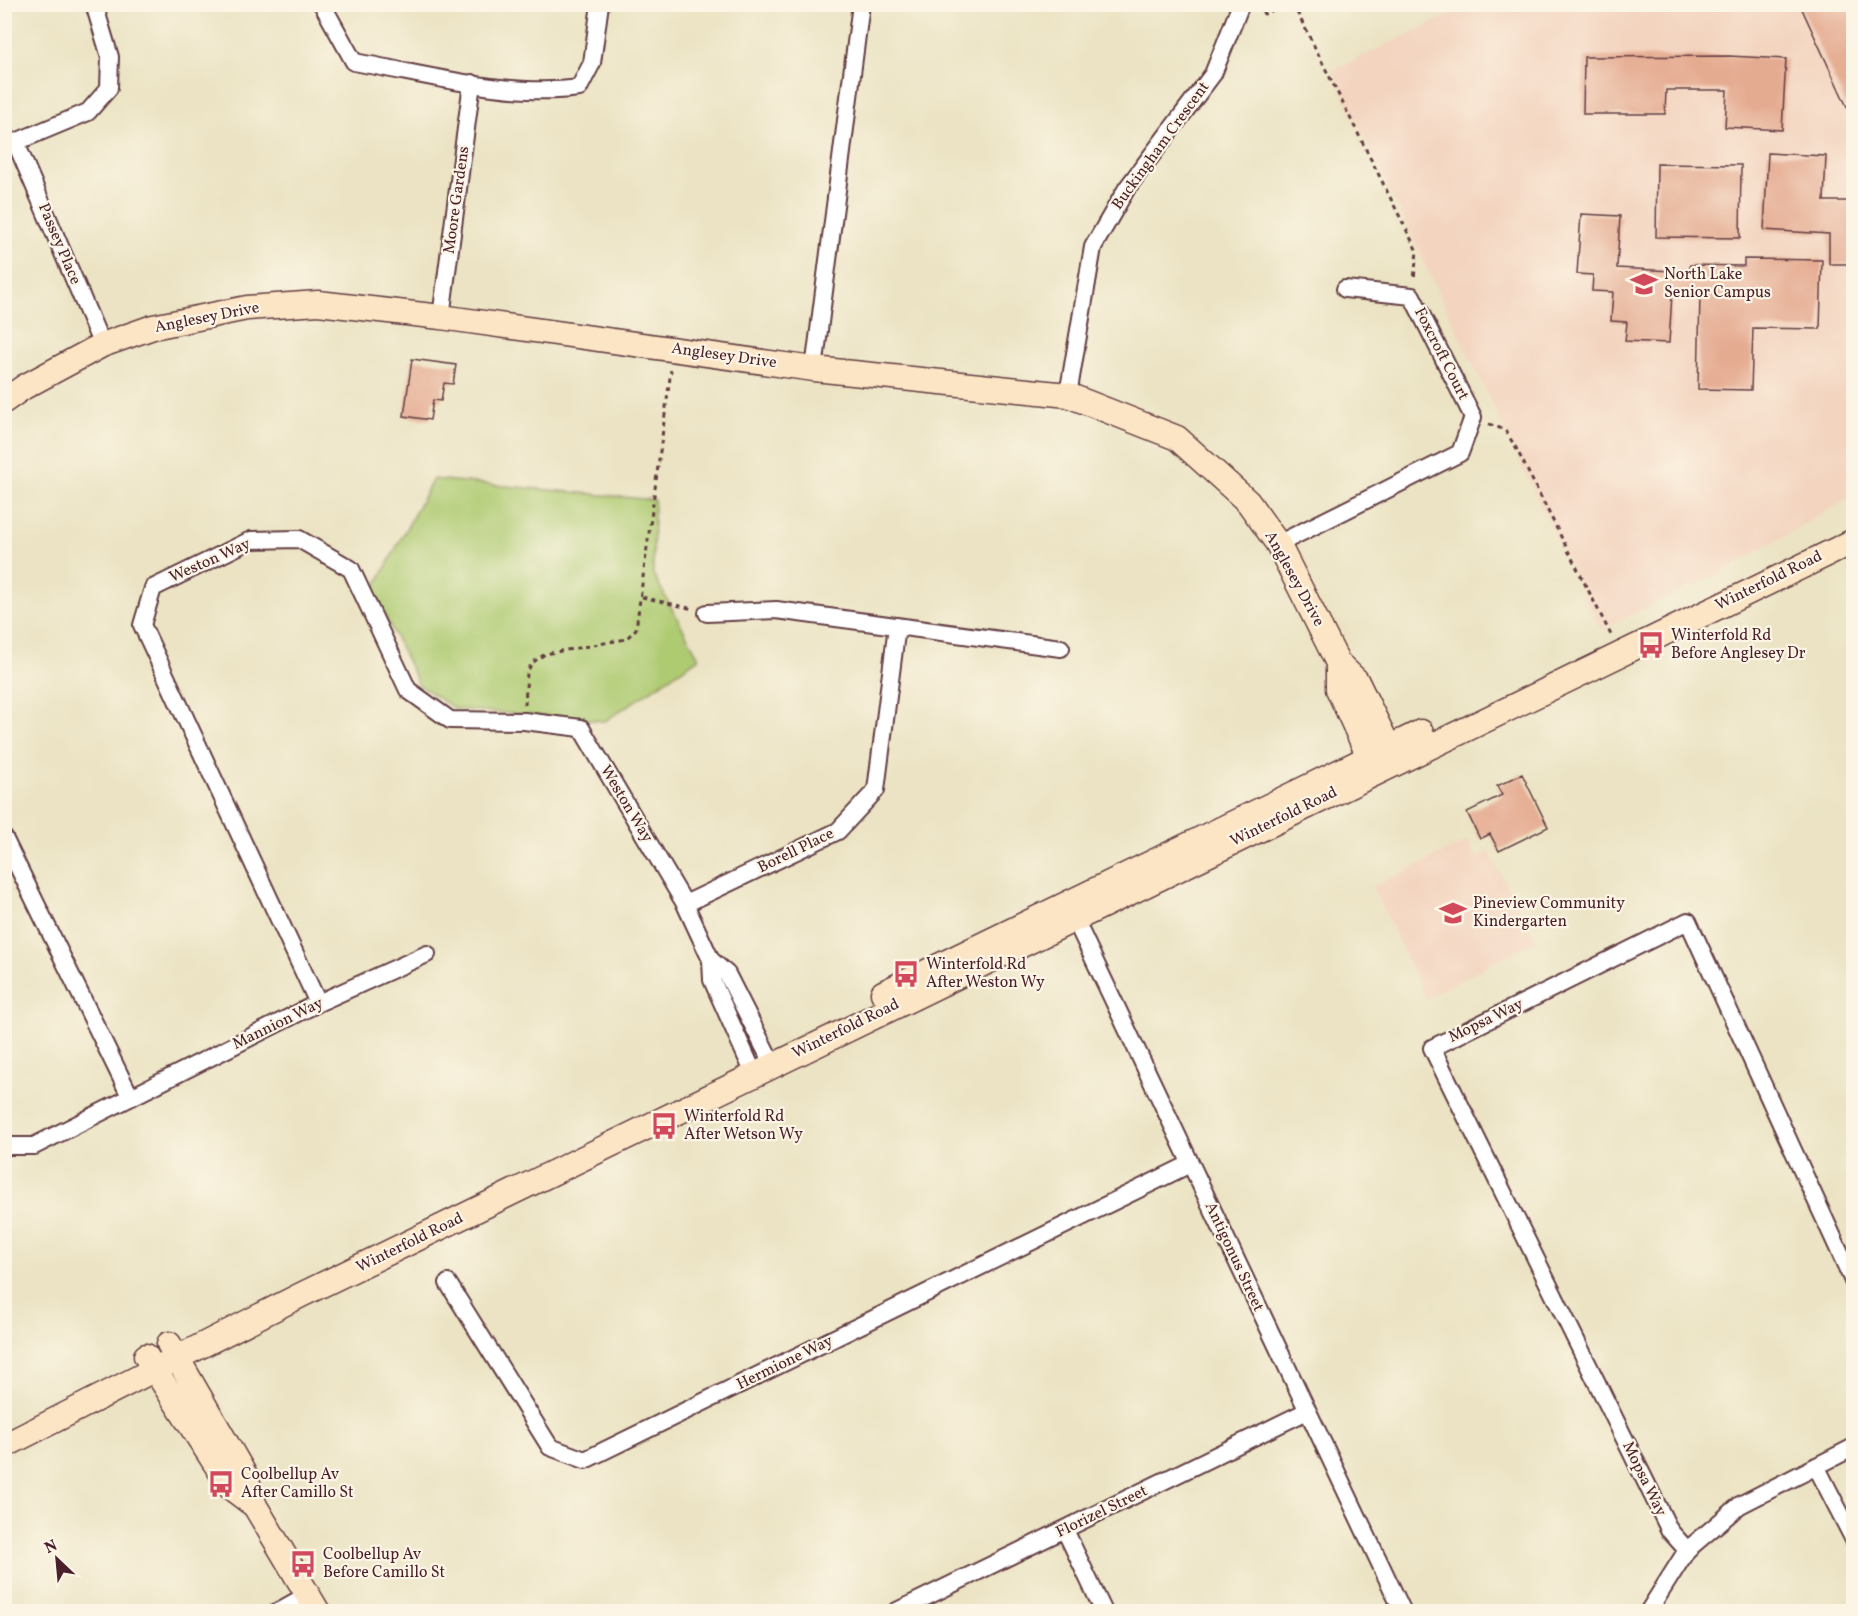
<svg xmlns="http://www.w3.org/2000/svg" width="1858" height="1616" viewBox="0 0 1858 1616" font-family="Vollkorn,serif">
	<rect width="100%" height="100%" fill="#fcf5e5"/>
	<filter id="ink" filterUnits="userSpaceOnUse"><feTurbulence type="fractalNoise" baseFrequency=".0167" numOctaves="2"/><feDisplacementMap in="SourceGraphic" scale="12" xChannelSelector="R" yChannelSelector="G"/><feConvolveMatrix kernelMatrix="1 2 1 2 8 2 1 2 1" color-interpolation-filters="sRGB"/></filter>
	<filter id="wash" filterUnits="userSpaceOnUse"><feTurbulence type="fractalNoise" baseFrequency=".008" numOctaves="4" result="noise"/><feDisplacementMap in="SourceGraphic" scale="24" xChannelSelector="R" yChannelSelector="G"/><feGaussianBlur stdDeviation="1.35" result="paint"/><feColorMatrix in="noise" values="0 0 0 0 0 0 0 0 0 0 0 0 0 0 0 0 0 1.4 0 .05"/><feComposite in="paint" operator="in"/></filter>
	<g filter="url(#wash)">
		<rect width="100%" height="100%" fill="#ebe3c3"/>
		<path fill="#f3d4bf" d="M1469 5H1853V496L1718 574 1600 629 1332 71Z
			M1468 841 1476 858 1489 852 1536 940 1426 998 1372 887Z"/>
		<path fill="#afcb72" stroke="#7c754e" stroke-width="1.5" d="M433 479 654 500 653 574 699 658 605 721 455 709 419 685 373 591Z"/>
		<g id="blocks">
			<path fill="#e5ab91" d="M1812 4H1854V122L1802 9Z
				M1729 56 1786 59 1782 130 1725 127 1727 90H1666L1665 114H1583L1584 57Z
				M1768 153 1826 156 1824 201H1854V264H1829V234L1764 230Z
				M1657 164 1741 165 1740 238 1656 237Z
				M1581 214 1620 216 1617 268 1690 272V265L1744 266V259L1822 260 1820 329 1753 328 1751 390 1698 389 1700 294H1672L1669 343 1625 341 1627 322 1611 321 1613 292 1592 291 1593 275 1577 274Z
				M412 359 456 365 453 384 444 383 441 401 433 400 430 420 404 416Z
				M1522 774 1548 827 1499 851 1490 834 1480 839 1467 812 1502 795 1497 786Z"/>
		</g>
	</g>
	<g filter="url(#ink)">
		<use href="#blocks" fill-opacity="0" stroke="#623c42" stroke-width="1.5"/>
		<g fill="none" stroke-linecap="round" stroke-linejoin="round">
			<defs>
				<path id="street" d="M322 4 354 62C425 74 508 98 579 88L592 63 600 4
					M16 143 102 345
					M4 147 88 112 109 88 110 57 94 4
					M441 317 472 83
					M814 369 861 4
					M1068 395 1093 247 1127 188 1213 74 1241 4
					M1278 544 1460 453 1473 417 1412 296 1345 289
					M707 613 776 610 1061 648
					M4 838 130 1096
					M685 904 838 831 876 790 897 626
					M1071 911 1403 1612
					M711 960 727 974 773 1065
					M318 1003 142 625 153 588 251 540 299 539 351 569 408 690 450 720 524 721 581 728 685 904 711 960 712 980 754 1074
					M4 1146H34L318 1003 427 954
					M448 1283 550 1447 585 1460 1190 1164
					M1816 1466 1854 1540
					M1065 1530 1104 1612
					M1687 1550 1670 1531 1432 1048 1688 921 1854 1283
					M277 1612 307 1595
					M895 1612 1307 1411
					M1648 1612 1687 1550 1740 1505 1854 1447"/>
				<path id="secondary" d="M4 401 24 387 102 345 153 327 247 308 318 303 441 317 814 369 1068 395 1177 438 1248 502 1278 544 1338 663 1356 680 1396 762
					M1338 663V689L1376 772
					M883 993 1421 732
					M169 1344 246 1477 255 1506 318 1612
					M146 1356 231 1488 255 1506
					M4 1446 301 1295 1854 541"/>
			</defs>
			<use href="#street" stroke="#623c42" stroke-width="20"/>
			<use href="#secondary" stroke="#623c42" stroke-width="27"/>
			<path stroke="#623c42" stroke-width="3" stroke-dasharray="4.5 4.5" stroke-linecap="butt" d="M1258 4 1264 14 1291 4
				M1293 4 1417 251 1414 279
				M1489 424 1505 430 1516 448 1611 635
				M642 597 693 609
				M525 705 527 672 532 663 545 654 626 639 636 629 671 370"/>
			<use href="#street" stroke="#fff" stroke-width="16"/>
			<use href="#secondary" stroke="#fce5c4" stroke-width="24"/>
		</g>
	</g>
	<defs>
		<symbol id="school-bare" viewBox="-9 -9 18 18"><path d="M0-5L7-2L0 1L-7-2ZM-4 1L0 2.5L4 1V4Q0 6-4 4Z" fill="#d1495b" stroke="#fcf5e5" stroke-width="2.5" paint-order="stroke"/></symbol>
		<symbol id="bus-bare" viewBox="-9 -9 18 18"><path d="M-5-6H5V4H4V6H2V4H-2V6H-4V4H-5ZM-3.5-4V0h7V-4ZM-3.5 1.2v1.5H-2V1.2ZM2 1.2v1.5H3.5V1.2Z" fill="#d1495b" stroke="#fcf5e5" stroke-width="2.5" paint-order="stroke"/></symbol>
	</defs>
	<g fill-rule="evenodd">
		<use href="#school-bare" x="1625" y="265" width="38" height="38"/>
		<use href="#bus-bare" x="1632" y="626" width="38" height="38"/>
		<use href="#school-bare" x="1434" y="894" width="38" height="38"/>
		<use href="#bus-bare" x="887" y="955" width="38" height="38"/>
		<use href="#bus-bare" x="645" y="1107" width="38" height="38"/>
		<use href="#bus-bare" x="202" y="1465" width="38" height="38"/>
		<use href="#bus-bare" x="284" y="1545" width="38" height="38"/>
	</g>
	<g text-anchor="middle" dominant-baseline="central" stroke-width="4.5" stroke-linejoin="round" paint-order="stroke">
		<g font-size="16" fill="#4a1f2b" stroke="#fcf5e5">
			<text transform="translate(1161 146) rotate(-54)">Buckingham Crescent</text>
			<text transform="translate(457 200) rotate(-82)">Moore Gardens</text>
			<text transform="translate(59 244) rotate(67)">Passey Place</text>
			<text transform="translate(207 318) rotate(-11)">Anglesey Drive</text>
			<text transform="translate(1441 354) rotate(63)">Foxcroft Court</text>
			<text transform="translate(724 356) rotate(8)">Anglesey Drive</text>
			<text transform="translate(210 561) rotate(-24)">Weston Way</text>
			<text transform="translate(1294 579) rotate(61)">Anglesey Drive</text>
			<text transform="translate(1769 581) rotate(-26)">Winterfold Road</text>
			<text transform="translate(626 804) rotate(59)">Weston Way</text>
			<text transform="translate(1284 817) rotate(-26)">Winterfold Road</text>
			<text transform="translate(796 851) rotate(-26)">Borell Place</text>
			<text transform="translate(1486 1021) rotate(-26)">Mopsa Way</text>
			<text transform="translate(278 1024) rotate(-26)">Mannion Way</text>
			<text transform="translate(846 1029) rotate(-26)">Winterfold Road</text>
			<text transform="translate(410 1243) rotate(-26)">Winterfold Road</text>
			<text transform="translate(1234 1257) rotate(65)">Antigonus Street</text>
			<text transform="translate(785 1363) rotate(-26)">Hermione Way</text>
			<text transform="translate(1644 1479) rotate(64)">Mopsa Way</text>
			<text transform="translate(1102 1512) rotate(-26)">Florizel Street</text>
		</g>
		<g font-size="16" fill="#4a1f2b" stroke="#fcf5e5" text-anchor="start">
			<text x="1664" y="275">North Lake<tspan x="1664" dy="18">Senior Campus</tspan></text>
			<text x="1671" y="636">Winterfold Rd<tspan x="1671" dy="18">Before Anglesey Dr</tspan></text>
			<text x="1473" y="904">Pineview Community<tspan x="1473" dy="18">Kindergarten</tspan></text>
			<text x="926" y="965">Winterfold Rd<tspan x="926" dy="18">After Weston Wy</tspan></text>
			<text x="684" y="1117">Winterfold Rd<tspan x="684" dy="18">After Wetson Wy</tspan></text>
			<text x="241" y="1475">Coolbellup Av<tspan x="241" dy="18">After Camillo St</tspan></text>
			<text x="323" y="1555">Coolbellup Av<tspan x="323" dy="18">Before Camillo St</tspan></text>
		</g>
	</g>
	<rect width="1858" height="1616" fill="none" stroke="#fcf5e5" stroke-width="24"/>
	<g transform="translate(57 1559) rotate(334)" stroke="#fcf5e5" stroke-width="4.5" paint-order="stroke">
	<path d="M0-4.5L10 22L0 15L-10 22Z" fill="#4a1f2b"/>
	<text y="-9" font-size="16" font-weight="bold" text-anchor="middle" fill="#4a1f2b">N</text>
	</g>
</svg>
